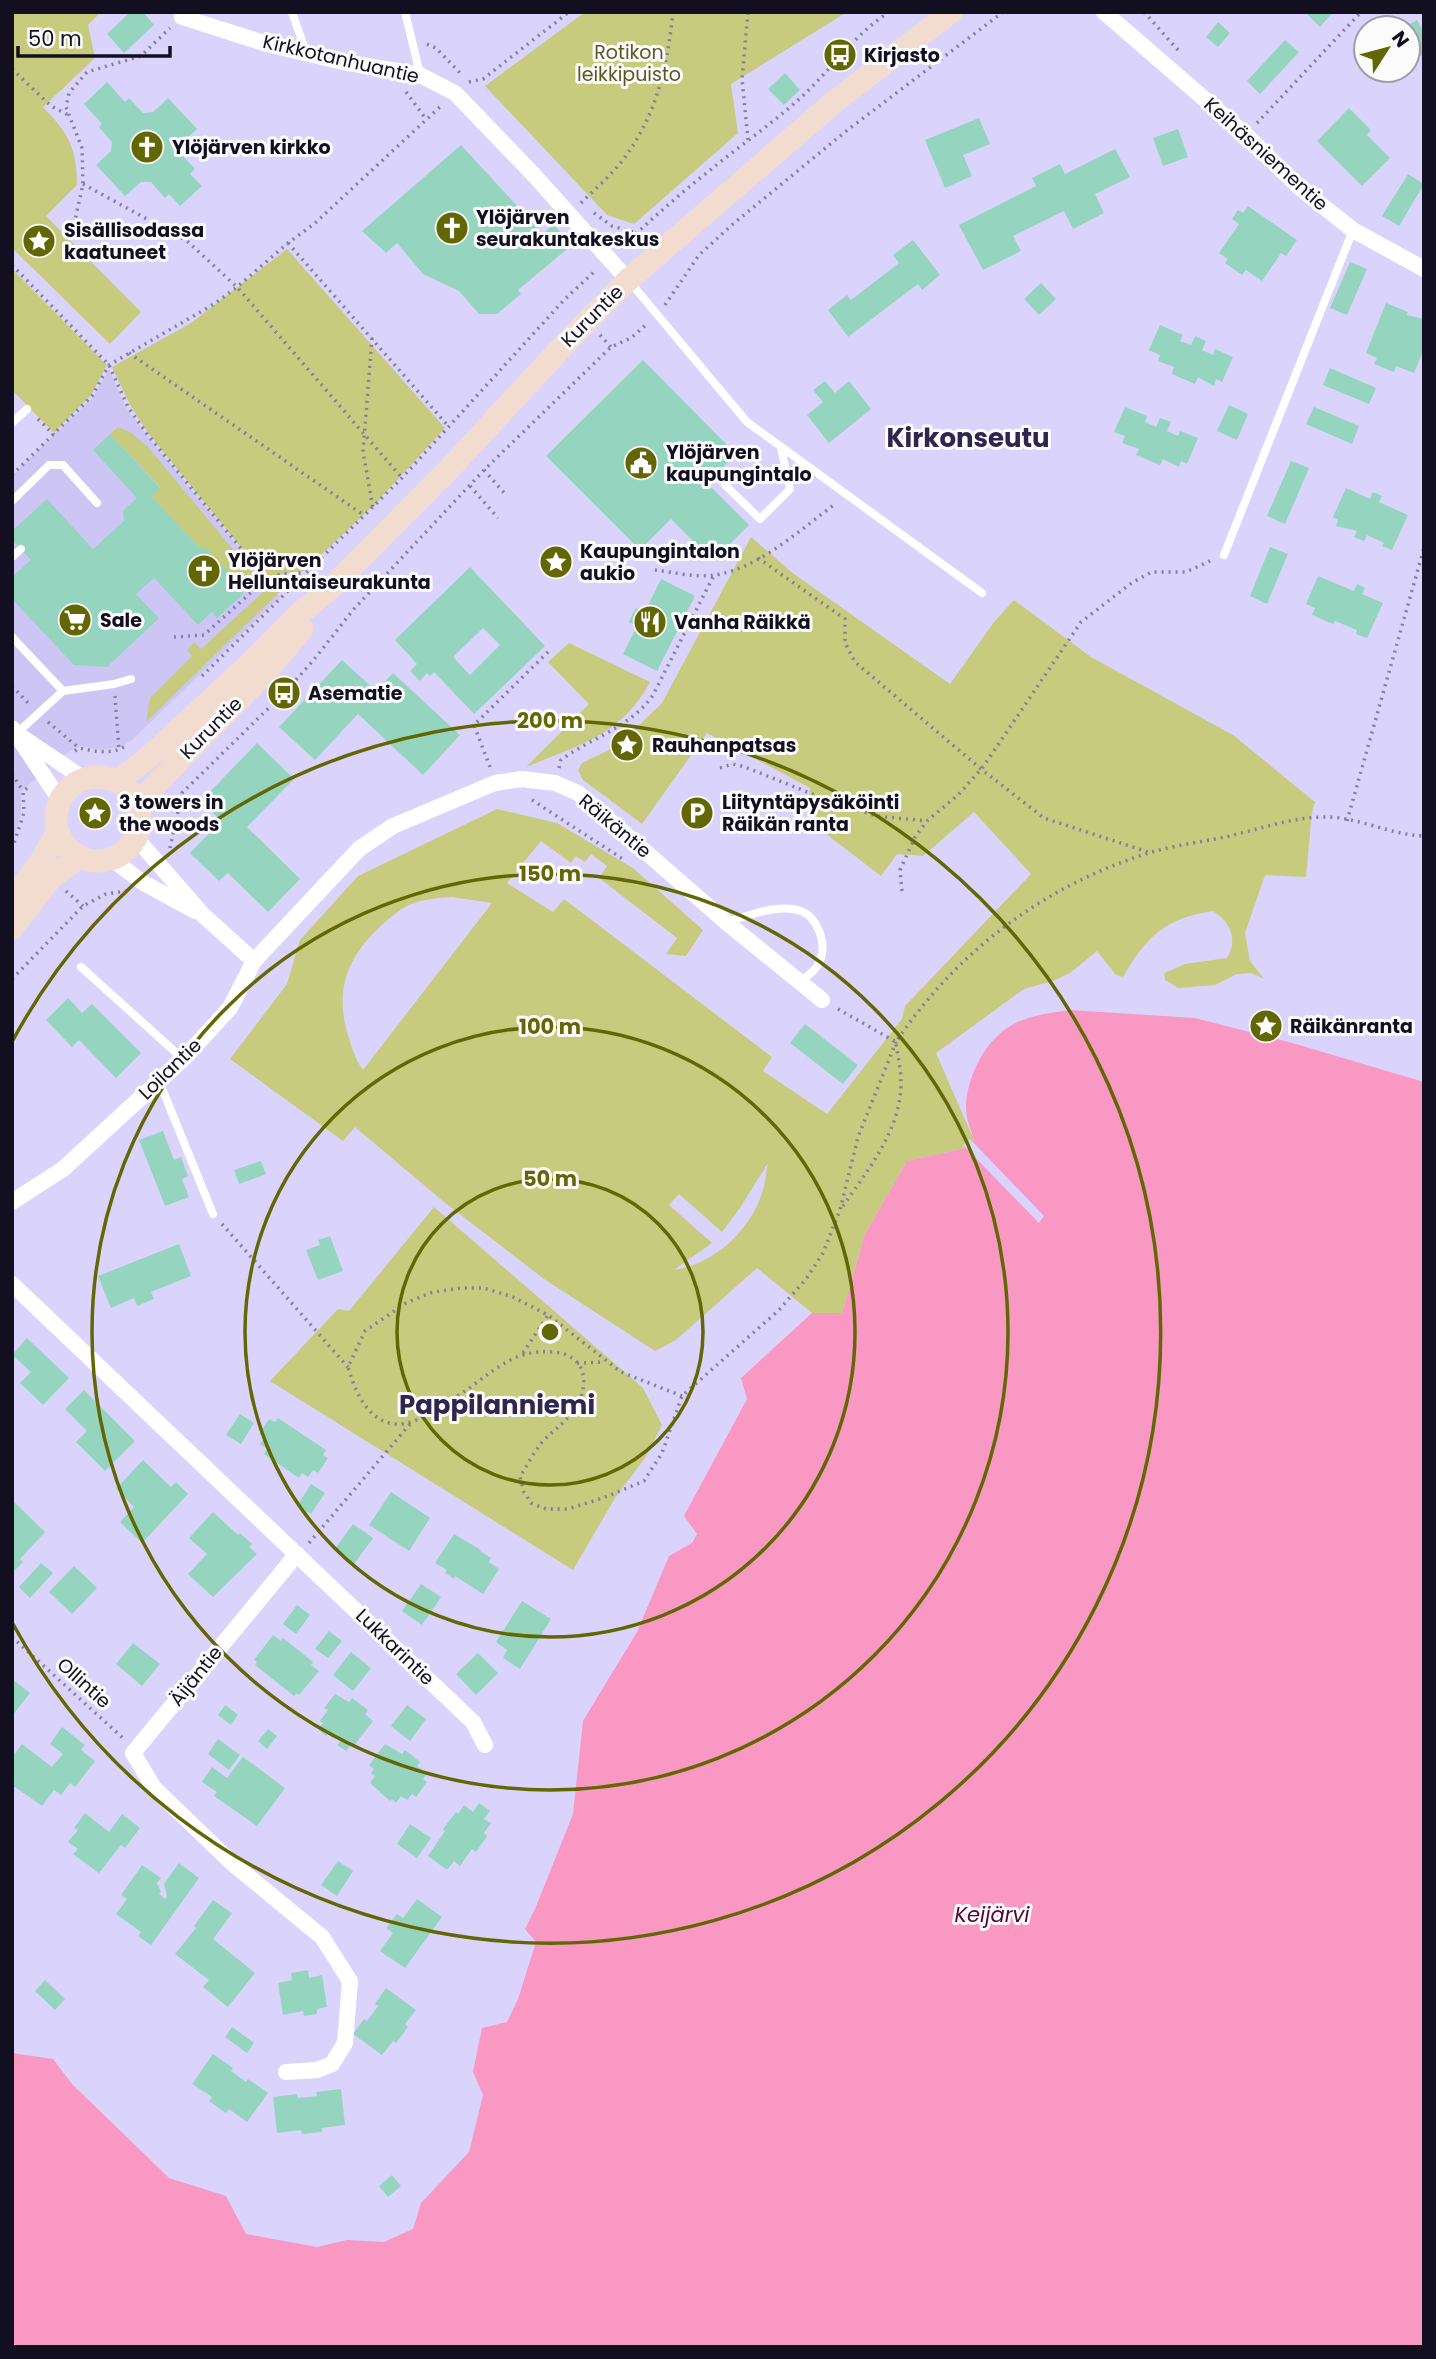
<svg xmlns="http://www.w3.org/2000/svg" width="1436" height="2359" viewBox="0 0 1436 2359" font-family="Poppins,sans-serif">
	<rect width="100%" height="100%" fill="#dad4fd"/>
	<path fill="#cdc6f5" d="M109 369 125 406 146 434 280 597 132 740 121 747 100 750 81 746 61 756 21 792V814L12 844V476L93 397Z"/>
	<path fill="#c6cb7e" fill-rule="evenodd" d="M12 12H101L88 25 95 58 43 107C68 133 77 147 77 185L46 216 141 312 110 344 12 248Z
		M585 12H847L731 84 738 133 634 224 607 215 485 86Z
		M287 249 445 428 376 503 304 571 265 577 148 433 130 405 112 367 191 323Z
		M12 269 107 365 91 395 54 433 14 392 12 393Z
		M118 427 130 432 148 447 252 572 256 581 243 588 199 547 151 496 160 487 110 434Z
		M751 537 794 574 950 684 994 622 1014 600 1091 657 1233 735 1315 802 1312 812 1306 877 1265 875 1245 933 1250 961 1264 979 1251 973 1237 974 1215 985 1178 988 1165 980 1164 973 1185 964 1227 958C1238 940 1231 922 1213 911 1165 918 1147 936 1123 977L1116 975 1097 951 1070 973 1053 981 1024 989 936 1053 974 1140 966 1148 907 1161 865 1234 842 1313H812L757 1268 676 1340 655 1351 544 1279 444 1202 355 1127 343 1141 230 1059 287 984 300 940 358 876 497 809 557 823 633 868 703 930 686 956 666 954 677 938 599 878 607 866 591 854 585 862 576 856 571 863 541 841 507 883 553 912 564 899 772 1057 763 1071 827 1114 902 1019 905 1006 1031 874 974 812 923 856 897 854 881 876 809 821 810 788 707 733 642 824 583 780 578 770 582 763 617 746 662 703ZM452 897 492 903 363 1070C355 1059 352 1048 348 1035 334 990 348 955 383 924 391 917 400 909 409 905 423 899 437 898 452 897ZM768 1163C766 1171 766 1181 763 1190 751 1230 715 1264 674 1270L712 1243 669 1205 679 1194 722 1232 740 1208Z
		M289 577 291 579 290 582 146 722 150 698 192 656 187 650 194 642 201 649 274 582Z
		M569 643 650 682C621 736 579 745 526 767L589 704 548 662Z
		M434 1207 643 1388 662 1425 645 1458 615 1498 573 1570 270 1381 338 1309 349 1311Z"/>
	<path fill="#f998c3" d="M1070 1010 1195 1018 1289 1042 1424 1082V2347H12V2053L53 2059 72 2084 169 2178 226 2196 246 2234 317 2247 347 2240 384 2242 413 2229 421 2203 469 2152 483 2095 473 2072 482 2028 507 2022 518 1999 536 1942 525 1929 535 1909 573 1814 583 1721 637 1632 669 1556 692 1543 697 1534 684 1516 747 1399 741 1378 812 1313H842L865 1234 907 1161 966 1148 974 1140C971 1130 966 1119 966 1108 966 1080 983 1044 1007 1028 1024 1016 1050 1013 1070 1010Z"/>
	<path fill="#dad4fd" d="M970 1139 1044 1216 1039 1223 963 1145Z"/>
	<path fill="#95d4bf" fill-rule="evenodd" d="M130 12H143L154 25 124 53 107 34Z
		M1305 12H1333L1320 27Z
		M1417 20 1424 33V54L1408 63V28H1402Z
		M1218 22 1230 33 1218 47 1206 37Z
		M1285 40 1299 52 1260 94 1247 81Z
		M785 73 800 90 784 105 768 89Z
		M107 82 125 102 129 98 143 113 153 112 168 98 197 129 182 143 181 154 195 169 190 174 202 186 180 206 169 194 165 198 151 182H141L125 196 96 165 111 151 112 142 99 127 102 124 84 104Z
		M1349 108 1371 130 1367 135 1390 158 1362 186 1317 141Z
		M979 118 990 144 963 155 972 176 945 188 925 140Z
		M1178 129 1188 157 1163 166 1153 138Z
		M461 145 543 234 553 224 572 245 518 290 521 294 497 314H479L459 291 423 274 397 243 386 253 362 231Z
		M1115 149 1130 177 1095 194 1104 213 1073 229 1064 211 1013 236 1021 251 983 270 959 225 1036 186 1032 178 1060 164 1065 174Z
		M1408 174 1424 184 1399 226 1382 216Z
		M1248 206 1297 240 1286 256 1281 253 1262 281 1246 270 1242 275 1225 263 1228 259 1219 253 1239 224 1232 219 1238 210 1243 213Z
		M913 240 940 275 922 290 918 284 848 337 828 310 847 295 851 300 899 263 893 255Z
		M1350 262 1367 269 1347 315 1330 308Z
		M1041 283 1056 299 1039 315 1024 299Z
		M1386 303 1408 312 1407 315 1424 319V349L1414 373 1396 366 1394 372 1374 364 1377 358 1366 353Z
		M1160 325 1183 335 1180 341 1191 345 1195 336 1206 341 1202 350 1213 355 1215 349 1233 357 1222 382 1216 379 1214 386 1198 377 1195 384 1172 374 1174 367 1158 361 1160 355 1149 350Z
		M643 360 736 454 707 483 749 525 713 561 671 519 640 550 546 456Z
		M1330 368 1376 388 1369 404 1323 385Z
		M825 381 835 393 849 381 871 409 829 443 807 415 823 402 813 390Z
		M1229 405 1248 414 1237 440 1217 431Z
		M1125 407 1147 416 1145 422 1156 427 1160 418 1171 422 1167 431 1178 436 1180 431 1198 438 1187 464 1181 461 1179 467 1163 459 1160 465 1136 455 1139 449 1122 443 1125 436 1114 432Z
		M1314 407 1359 426 1352 444 1306 424Z
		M110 434 160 488 151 496 199 547H205L243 588V594L217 618 212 612 198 625 154 578 136 594 159 618 107 667 74 665 12 599V577L31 560 12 540V531L47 499 93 549 124 521 123 511 137 498 93 450Z
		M1291 461 1309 468 1285 524 1267 516Z
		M1346 488 1370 499 1373 492 1382 496 1379 502 1408 515 1392 550 1382 546 1384 543 1367 535 1364 541 1354 537 1357 531 1336 526 1338 520 1333 517Z
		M1270 547 1288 554 1267 604 1250 596Z
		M470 567 545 646 474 714 434 672 430 676 427 673 420 681 410 671 417 664 395 640ZM483 628 500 645 470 675 453 657Z
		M1318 576 1354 591 1357 584 1365 588 1362 594 1383 603 1367 638 1356 634 1357 630 1335 621 1333 624 1312 615 1315 608 1306 604Z
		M661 579 695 596 657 671 623 654 637 626 629 622 632 615 636 608 645 612Z
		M342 660 376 691 393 673 460 735 423 775 358 714 315 760 279 727Z
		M257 743 294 779 247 827 300 879 268 912 228 873 219 881 190 853 221 821 201 801Z
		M68 998 82 1013 92 1004 141 1053 116 1078 79 1040 72 1047 46 1020Z
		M805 1024 858 1065 843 1084 790 1043Z
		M163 1131 174 1160 181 1157 188 1176 182 1179 189 1197 165 1206 139 1140Z
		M261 1161 266 1174 239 1184 234 1170Z
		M330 1236 343 1271 318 1280 306 1250 320 1245 318 1240Z
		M179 1244 191 1276 151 1292 154 1299 137 1306 134 1298 111 1308 98 1276Z
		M27 1338 69 1378 43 1405 20 1383 31 1372 12 1355Z
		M84 1390 135 1441 105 1471 76 1442 87 1431 65 1409Z
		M240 1414 254 1423 241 1444 226 1435Z
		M278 1418 326 1450 323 1455 328 1458 318 1473 313 1470 308 1477 302 1473 299 1478 264 1454 267 1449 260 1444 265 1437 259 1434 269 1419 275 1422Z
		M143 1460 171 1487 176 1482 188 1494 142 1543 120 1522 134 1507 116 1489Z
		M311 1484 325 1493 311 1514 297 1506Z
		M391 1492 430 1518 409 1551 369 1525Z
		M12 1500 45 1532 20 1559 23 1562 12 1573Z
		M213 1512 238 1535 240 1533 252 1544 249 1547 257 1554 213 1597 188 1574 207 1554 189 1538Z
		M353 1524 373 1538 354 1564 334 1550Z
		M454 1534 481 1550 480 1551 491 1558 489 1562 499 1569 483 1594 455 1576 454 1579 445 1573 447 1570 435 1563Z
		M41 1563 53 1573 30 1598 19 1587Z
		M74 1566 97 1588 72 1614 49 1592Z
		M421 1584 441 1597 422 1625 402 1611Z
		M522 1601 551 1619 520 1669 503 1658 507 1650 496 1642Z
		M297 1605 310 1615 296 1634 283 1624Z
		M329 1631 342 1641 328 1658 315 1649Z
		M273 1635 281 1641 283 1638 313 1662 311 1665 319 1671 299 1695 297 1693 294 1696 255 1665 257 1662 254 1660Z
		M133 1643 160 1664 142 1686 116 1664Z
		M351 1652 371 1668 353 1691 333 1675Z
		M478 1653 498 1673 476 1695 456 1674Z
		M12 1679 30 1693 12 1716Z
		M335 1694 349 1702 352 1698 368 1710 365 1714 373 1721 353 1747 351 1745 346 1751 337 1745 341 1741 329 1732 326 1736 318 1729 323 1723 320 1721 328 1710 324 1708Z
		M225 1705 238 1715 231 1725 218 1715Z
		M407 1705 426 1719 410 1741 391 1726Z
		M62 1727 85 1745 81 1750 95 1761 75 1787 70 1783 61 1795 54 1790 42 1806 12 1785V1757L22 1744 52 1767 63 1754 50 1744Z
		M268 1729 277 1736 267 1749 258 1741Z
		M218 1739 240 1755 229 1770 208 1754Z
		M385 1744 402 1754 405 1750 420 1762 417 1766 427 1774 423 1779 427 1782 416 1797 412 1794 407 1800 401 1796 396 1803 392 1799 390 1801 370 1783 375 1776 371 1773 374 1769 369 1765Z
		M243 1757 285 1788 257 1826 214 1796 217 1792 202 1782 212 1767 227 1778Z
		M479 1803 490 1811 484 1819 491 1823 484 1833 487 1836 476 1852 472 1849 460 1866 454 1861 447 1870 428 1856 445 1831 443 1829 456 1812 458 1814 464 1805 473 1812Z
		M85 1813 109 1832 122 1814 140 1828 125 1848 121 1845 99 1873 73 1854 78 1849 68 1842 78 1830 74 1828Z
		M410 1824 431 1838 417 1858 397 1844Z
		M338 1861 353 1871 337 1896 321 1885Z
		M179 1863 199 1878 151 1945 138 1936 141 1932 116 1914 127 1899 121 1895 142 1865 161 1878 157 1883 161 1892 159 1894 165 1899 167 1896 164 1884Z
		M417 1899 442 1917 405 1968 380 1951 393 1933 386 1928 397 1914 403 1918Z
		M213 1900 232 1913 213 1939 255 1973 228 2007 203 1987 209 1980 175 1954 196 1928 194 1926Z
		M308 1970 309 1978 322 1975 327 2007 317 2009V2014L304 2016 303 2011 283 2015 278 1983 292 1980 291 1973Z
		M45 1980 65 1999 55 2010 35 1991Z
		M386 1988 416 2010 405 2024 408 2027 396 2043 393 2041 382 2055 353 2034 364 2019 367 2021 378 2006 375 2004Z
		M232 2027 254 2043 247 2053 225 2037Z
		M213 2054 233 2068 231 2071 246 2082 248 2079 268 2093 247 2122 229 2109 226 2113 209 2101 212 2097 192 2084Z
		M341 2089 345 2125 322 2128V2132L302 2134 301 2130 277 2133 273 2097 297 2094 298 2098 317 2096 316 2092Z
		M392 2175 401 2186 388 2197 379 2186Z"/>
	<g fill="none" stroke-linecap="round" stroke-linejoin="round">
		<path stroke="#847f9e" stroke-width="3.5" stroke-dasharray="2 5" stroke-linecap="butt" d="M87 12H102
			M1144 12 1178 50
			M427 44 436 48 463 76
			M12 69 51 106 70 116
			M469 82 483 79 569 12
			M406 92 426 119
			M1257 123 1361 12
			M748 140 742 79 748 12
			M83 184 187 241 237 287 402 478
			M581 203C595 189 611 175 623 160 657 114 667 68 673 12
			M594 213 612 226 637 233
			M71 238 83 184 82 148 66 107 69 93 87 72 141 56 170 28
			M288 243 449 427
			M620 248C649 222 678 195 709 171 738 147 769 126 797 101 829 73 852 36 889 12
			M12 265 109 365 128 407 147 434 266 579
			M665 305 699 255 733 224 845 132 1003 12
			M600 335 611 347
			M372 338 363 452 373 508
			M129 353 365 516
			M38 419 54 435
			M484 470 506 495
			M12 475 92 396 109 365 214 304 237 287 288 243 314 224 442 105
			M470 486 498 518
			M758 558 845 619V643L855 662 981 769 1044 818 1148 852
			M655 570C673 572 696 578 714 575 757 570 801 529 835 504
			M174 637 204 635 266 579 281 574 302 573
			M202 676 402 478 565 299 596 270
			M12 686 30 705
			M115 696 119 750
			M48 722 79 748
			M75 751 79 748C94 751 110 755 124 747
			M490 767 474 725 550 650
			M559 768 561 760C592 737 630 728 653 695L714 575
			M720 768 733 764 745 767 817 796 876 816 927 821
			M12 774 23 791
			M532 800 626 861
			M1347 821 1424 548
			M170 848 182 793 284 693 312 662 353 610 484 470 611 347 631 338 648 323
			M12 849 24 813 23 791 30 786
			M66 891 83 906
			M902 891 900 870 915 837 927 821 958 795 983 767 1081 622 1133 582 1152 572H1186L1212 560
			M12 979 83 906 106 894 126 891
			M838 1009 896 1042C957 951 1046 884 1152 852 1176 845 1201 842 1225 837 1257 830 1292 817 1324 817 1356 816 1390 835 1424 836
			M843 1206C869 1168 901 1130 901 1082 901 1070 898 1056 896 1044
			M222 1224 348 1367
			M523 1353 548 1315
			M577 1363 604 1362
			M682 1396 621 1372 548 1315 513 1297 484 1288H461L433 1292 406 1303 365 1331 348 1367C354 1389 368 1423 396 1424 411 1425 423 1417 435 1409 447 1402 460 1395 472 1386 498 1367 518 1349 552 1352 563 1352 574 1357 580 1366 586 1377 584 1391 579 1402 570 1419 556 1428 543 1441 534 1452 527 1465 520 1477L524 1492 531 1503 546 1509H568L603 1498 644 1481 662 1453 682 1396 779 1310 806 1279 823 1253 840 1210 858 1137 896 1042
			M309 1543 410 1424
			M12 1637 124 1739"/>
		<path stroke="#fff" stroke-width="8" d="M292 12 306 52
			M405 12 420 74
			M630 282 747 422 982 593
			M12 423 27 409
			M725 485 760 519 790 489 781 448
			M12 501 49 465H63L97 503
			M1224 555 1353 230
			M12 557 21 549
			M12 637 63 691 114 684 131 679
			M17 733 63 691
			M726 922C748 916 779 903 801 911 818 918 826 942 821 958 818 969 808 976 799 982
			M81 967 183 1059
			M159 1081 213 1214"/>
		<path stroke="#fff" stroke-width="16" d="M1104 12 1246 135 1300 188 1353 230 1424 269
			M182 17 267 44 343 62 420 75 455 93 533 174 628 280
			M12 728 60 800
			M22 737 84 779
			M136 838 203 915 254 961
			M112 859 142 882 195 911
			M12 1202 63 1169 183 1059 230 1008 254 961 359 849 393 826 495 783 522 779 555 783 578 793 726 922 822 1000
			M12 1284 473 1722 485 1745
			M286 2072 317 2070 332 2064 345 2043 350 1981 322 1937 232 1863 154 1788 133 1753 297 1554"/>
		<path stroke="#f1dccf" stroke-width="23" d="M56 819a42 42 0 1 1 84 0a42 42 0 1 1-84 0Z
			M117 781 147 759 254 660 296 617 335 584 451 467 563 346 628 280 833 103 951 12
			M138 805C190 744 252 693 302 629
			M12 901 39 864 58 832
			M12 928 52 877 79 857"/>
	</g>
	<g fill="none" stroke="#636703" stroke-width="3.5">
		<circle cx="550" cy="1332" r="153"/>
		<circle cx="550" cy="1332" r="305"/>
		<circle cx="550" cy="1332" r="458"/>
		<path d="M13 1040A611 611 0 1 1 13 1624"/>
	</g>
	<defs>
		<symbol id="bus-disc" viewBox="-11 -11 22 22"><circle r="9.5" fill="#636703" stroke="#fbfbfb"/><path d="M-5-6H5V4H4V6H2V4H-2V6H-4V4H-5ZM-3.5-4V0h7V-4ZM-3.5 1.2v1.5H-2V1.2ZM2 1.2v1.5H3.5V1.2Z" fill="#fff"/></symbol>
		<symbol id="church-disc" viewBox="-11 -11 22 22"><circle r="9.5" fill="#636703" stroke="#fbfbfb"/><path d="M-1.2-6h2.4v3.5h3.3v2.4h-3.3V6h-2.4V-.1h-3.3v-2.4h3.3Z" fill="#fff"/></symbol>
		<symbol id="sight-disc" viewBox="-11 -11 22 22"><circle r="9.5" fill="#636703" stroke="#fbfbfb"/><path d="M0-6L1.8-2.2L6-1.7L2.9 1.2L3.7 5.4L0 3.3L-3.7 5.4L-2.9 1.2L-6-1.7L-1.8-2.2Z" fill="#fff"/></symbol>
		<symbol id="civic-disc" viewBox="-11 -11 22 22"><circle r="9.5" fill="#636703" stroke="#fbfbfb"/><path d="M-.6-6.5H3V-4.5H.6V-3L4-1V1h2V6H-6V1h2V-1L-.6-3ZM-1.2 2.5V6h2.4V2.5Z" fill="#fff"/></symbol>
		<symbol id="supermarket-disc" viewBox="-11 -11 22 22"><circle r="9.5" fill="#636703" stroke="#fbfbfb"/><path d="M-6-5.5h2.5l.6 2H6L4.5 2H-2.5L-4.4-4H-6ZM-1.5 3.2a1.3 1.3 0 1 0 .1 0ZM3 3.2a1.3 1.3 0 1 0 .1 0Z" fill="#fff"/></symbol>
		<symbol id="restaurant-disc" viewBox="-11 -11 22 22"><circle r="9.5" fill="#636703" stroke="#fbfbfb"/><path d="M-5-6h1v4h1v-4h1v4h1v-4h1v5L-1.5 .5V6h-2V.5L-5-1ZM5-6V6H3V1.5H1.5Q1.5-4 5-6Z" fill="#fff"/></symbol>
		<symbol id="parking-disc" viewBox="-11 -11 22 22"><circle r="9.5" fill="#636703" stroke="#fbfbfb"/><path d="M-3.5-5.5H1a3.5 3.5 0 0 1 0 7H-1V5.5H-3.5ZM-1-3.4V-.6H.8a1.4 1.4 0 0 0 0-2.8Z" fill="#fff"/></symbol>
	</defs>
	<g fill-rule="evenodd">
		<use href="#bus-disc" x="821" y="36" width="38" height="38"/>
		<use href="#church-disc" x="128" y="128" width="38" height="38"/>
		<use href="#church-disc" x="433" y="209" width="38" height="38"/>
		<use href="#sight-disc" x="20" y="222" width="38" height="38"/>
		<use href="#civic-disc" x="622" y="444" width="38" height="38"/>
		<use href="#sight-disc" x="537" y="543" width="38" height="38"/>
		<use href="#church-disc" x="185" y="552" width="38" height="38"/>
		<use href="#supermarket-disc" x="56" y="601" width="38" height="38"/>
		<use href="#restaurant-disc" x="631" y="603" width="38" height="38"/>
		<use href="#bus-disc" x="265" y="674" width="38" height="38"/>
		<use href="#sight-disc" x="608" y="726" width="38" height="38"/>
		<use href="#sight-disc" x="76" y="794" width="38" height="38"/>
		<use href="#parking-disc" x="678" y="794" width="38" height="38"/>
		<use href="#sight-disc" x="1247" y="1007" width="38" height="38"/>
	</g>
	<g text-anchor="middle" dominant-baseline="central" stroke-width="6" stroke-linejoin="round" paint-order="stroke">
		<g font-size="19" fill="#575a25" stroke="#fbfbfb">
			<text x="629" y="52">Rotikon<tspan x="629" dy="22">leikkipuisto</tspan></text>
		</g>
		<g font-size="19" font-weight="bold" fill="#120f20" stroke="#fbfbfb" text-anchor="start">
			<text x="864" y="55">Kirjasto</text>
			<text x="172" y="147">Ylöjärven kirkko</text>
			<text x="476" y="217">Ylöjärven<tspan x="476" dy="22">seurakuntakeskus</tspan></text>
			<text x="64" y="230">Sisällisodassa<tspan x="64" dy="22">kaatuneet</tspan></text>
			<text x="666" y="452">Ylöjärven<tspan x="666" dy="22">kaupungintalo</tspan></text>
			<text x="580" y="551">Kaupungintalon<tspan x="580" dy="22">aukio</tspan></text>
			<text x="228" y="560">Ylöjärven<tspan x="228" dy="22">Helluntaiseurakunta</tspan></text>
			<text x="100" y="620">Sale</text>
			<text x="674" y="622">Vanha Räikkä</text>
			<text x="308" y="693">Asematie</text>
			<text x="652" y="745">Rauhanpatsas</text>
			<text x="119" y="802">3 towers in<tspan x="119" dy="22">the woods</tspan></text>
			<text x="722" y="802">Liityntäpysäköinti<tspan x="722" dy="22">Räikän ranta</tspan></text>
			<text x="1290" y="1026">Räikänranta</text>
		</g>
		<g font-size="19" fill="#120f20" stroke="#fbfbfb">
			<text transform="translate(341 59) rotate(13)">Kirkkotanhuantie</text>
			<text transform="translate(1266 154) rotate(42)">Keihäsniementie</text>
			<text transform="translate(592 316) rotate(-45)">Kuruntie</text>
			<text transform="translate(211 728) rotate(-45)">Kuruntie</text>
			<text transform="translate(615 826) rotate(40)">Räikäntie</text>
			<text transform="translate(170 1069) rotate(-44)">Loilantie</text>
			<text transform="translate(395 1647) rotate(44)">Lukkarintie</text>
			<text transform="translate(196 1676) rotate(-51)">Äijäntie</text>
			<text transform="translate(84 1683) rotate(42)">Ollintie</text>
		</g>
		<g font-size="21" font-style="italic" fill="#520632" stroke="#fbfbfb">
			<text x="992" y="1914">Keijärvi</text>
		</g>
		<g font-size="26" font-weight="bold" fill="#2f264e" stroke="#fbfbfb">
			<text x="968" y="438">Kirkonseutu</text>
			<text x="497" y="1405">Pappilanniemi</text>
		</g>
	</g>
	<circle cx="550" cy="1332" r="10" fill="#636703" stroke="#fbfbfb" stroke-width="3.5"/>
	<g font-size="21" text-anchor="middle" font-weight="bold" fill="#636703" stroke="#fbfbfb" stroke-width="6" stroke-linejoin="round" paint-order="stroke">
		<text x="550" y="728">200 m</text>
		<text x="550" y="881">150 m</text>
		<text x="550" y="1034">100 m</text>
		<text x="550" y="1186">50 m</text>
	</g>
	<rect width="1436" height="2359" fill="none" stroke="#120f20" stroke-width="28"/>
	<g transform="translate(1387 49) rotate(54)"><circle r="33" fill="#fbfbfb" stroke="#9e9da3" stroke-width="2"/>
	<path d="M0-5L12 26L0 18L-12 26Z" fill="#636703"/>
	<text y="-10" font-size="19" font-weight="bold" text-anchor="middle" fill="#120f20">N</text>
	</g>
	<path d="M18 46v10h152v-10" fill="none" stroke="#120f20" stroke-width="3.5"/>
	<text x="28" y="46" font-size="21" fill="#120f20" stroke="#fbfbfb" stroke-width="5" paint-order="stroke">50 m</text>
</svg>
